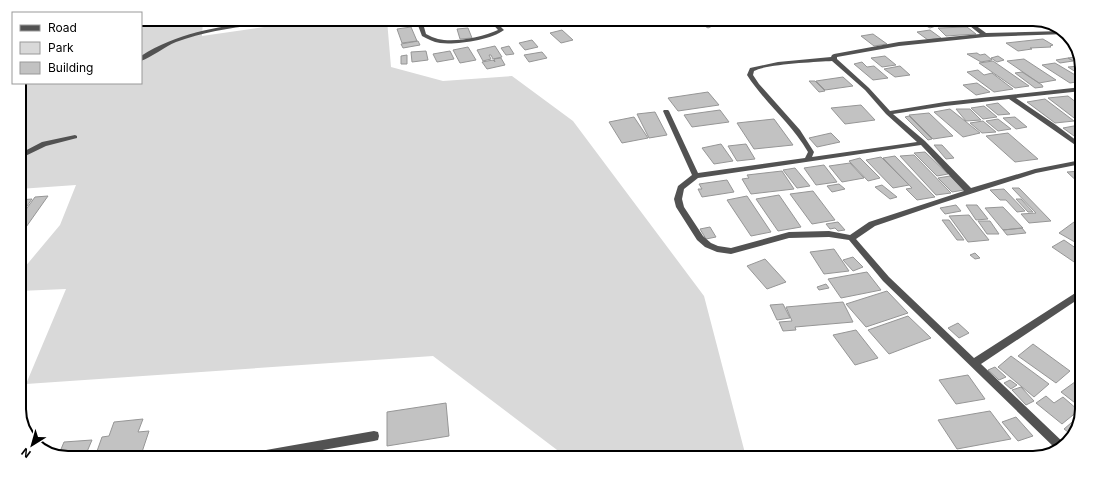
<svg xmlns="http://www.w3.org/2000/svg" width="1101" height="477" viewBox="0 0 1101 477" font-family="Inter,sans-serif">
	<rect width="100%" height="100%" fill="#fff"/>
	<path fill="#d9d9d9" d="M141 19 203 20 202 36 312 20H387L391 67 443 81 512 76 573 121 704 296 746 457 565 456 433 356 26 384 66 289 19 291V274L60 225 76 185 19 189V83H141Z"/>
	<path fill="#c2c2c2" stroke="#969696" d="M224 20H233V21L241 20V23L224 26Z
		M526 21H541L543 24 530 26Z
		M696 21H712L717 24 708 28Z
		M919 22H929L936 26 930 28Z
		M411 27 417 41 402 43 397 29Z
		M967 27 976 34 946 36 938 28Z
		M468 28 472 38 460 39 457 29Z
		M562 30 573 40 561 43 550 33Z
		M930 30 941 38 928 40 917 32Z
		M873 34 887 44 874 46 861 36Z
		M1043 39 1053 45 1050 46 1051 47 1030 48 1032 49 1018 51 1006 43Z
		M532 40 538 47 525 50 519 43Z
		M418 41 420 45 403 48 401 44Z
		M495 46 502 57 493 59 491 55H489L491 59 483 61 477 50Z
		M509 46 514 54 506 55 501 48Z
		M468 47 476 60 460 63 453 50Z
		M426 51 428 60 412 62 411 52Z
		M450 51 454 59 437 62 433 54Z
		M542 52 547 58 529 62 524 55Z
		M977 53 980 55 985 54 992 60 981 62 967 54Z
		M407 55V64H401V56Z
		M885 56 896 65 882 67 871 58Z
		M998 56 1004 60 997 62 991 58Z
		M1075 57 1080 60 1082 65 1068 58Z
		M501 58 505 65 487 69 482 62 493 60 495 62 494 59Z
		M1068 58 1073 61 1060 63 1056 60Z
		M1024 59 1056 80 1039 83 1007 61Z
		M993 61 1029 86 1015 88 979 63Z
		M862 62 867 67 874 66 888 78 873 80 854 64Z
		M1055 63 1082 79V81L1070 83 1042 65Z
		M900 66 910 75 895 77 884 69Z
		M1079 66 1082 67V76L1068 67Z
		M978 70 984 75 992 73 1013 89 994 92 967 72Z
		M1022 72 1042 85 1043 87 1035 88 1015 73Z
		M843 77 853 86 825 90 816 81Z
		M809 81H815L825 91 819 92Z
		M977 83 990 92 976 95 963 85Z
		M708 92 719 105 678 111 668 98Z
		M1068 96 1081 106V120L1078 121 1048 98Z
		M1045 99 1074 121 1055 123 1027 102Z
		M998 103 1010 114 998 115 986 105Z
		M861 105 875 120 845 124 831 108Z
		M984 106 997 117 983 119 971 108Z
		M950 109 980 133 963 137 934 112Z
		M956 109H970L981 120 966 121Z
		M720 110 729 122 692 127 684 115Z
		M655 112 667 135 649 138 637 114Z
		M929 113 953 136 933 139 909 115Z
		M909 116 932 139 928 140 905 117Z
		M634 117 648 138 622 143 609 122Z
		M1015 117 1027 127 1016 129 1003 118Z
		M774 119 793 145 754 149 737 123Z
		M998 119 1011 129 998 131 986 121Z
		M983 121 996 132 982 133 970 123Z
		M1079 125 1081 127V141L1063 128Z
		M831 133 840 142 817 147 809 138Z
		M1008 133 1038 159 1015 162 986 136Z
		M721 144 733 161 714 164 702 148Z
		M746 144 755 159 737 161 728 146Z
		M934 145H942L954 158 946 159Z
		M925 152 948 174 937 176 914 153Z
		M914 155 951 193 936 195 900 156Z
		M895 156 935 197 917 200 906 189 912 188 883 158Z
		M881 157 909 185 893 188 866 160Z
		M860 158 880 178 868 181 849 161Z
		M850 163 864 178 842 182 829 166Z
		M824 165 837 182 816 185 804 168Z
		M795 168 810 186 797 188 783 170Z
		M782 171 794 189 751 194 742 179 749 178 747 175Z
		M1081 171V185L1067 172Z
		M950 176 964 190 952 192 938 178Z
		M727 180 734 192 702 197 698 189H702L699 184Z
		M839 184 845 189 832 192 827 186Z
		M882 185 897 197 890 199 875 187Z
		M1012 188H1019L1051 221 1029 223 1021 214 1036 213Z
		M1004 189 1025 211 1017 212 1006 200H1000L990 190Z
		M813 191 835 220 812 224 790 194Z
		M779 195 801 227 778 231 756 199Z
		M48 196 19 237V219L35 197Z
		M747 196 771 232 751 236 727 200Z
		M32 199 27 206 19 207V200Z
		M1016 199H1021L1033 212H1028Z
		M956 205 961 211 945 214 940 208Z
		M966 205H977L988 219 976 220Z
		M1003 207 1023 228 1003 230 985 208Z
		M969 215 989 240 968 242 949 216Z
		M942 220H949L964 240H957Z
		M978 221H990L999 234H987Z
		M838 222 845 230 838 231 835 228 830 229 826 224Z
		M1074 222 1080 225V245L1059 233Z
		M710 227 716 237 706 239 700 229Z
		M1022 228 1026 233 1007 235 1003 230Z
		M1064 240 1080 251V266L1052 247Z
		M834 249 849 271 824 274 810 252Z
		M975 253 980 258 975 259 970 255Z
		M853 257 863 267 853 271 843 260Z
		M765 259 786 282 767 289 747 266Z
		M867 272 881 290 841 298 828 279Z
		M826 284 829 288 819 290 817 287Z
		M887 291 908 313 866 327 846 304Z
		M843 302 853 322 795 327 796 330 783 331 779 322 792 321 786 307Z
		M783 304 790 318 777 320 770 305Z
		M908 316 931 338 889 354 868 330Z
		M958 323 969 333 959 338 948 328Z
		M856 330 878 358 855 365 833 335Z
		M1033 344 1070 371 1056 383 1018 356Z
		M1011 356 1049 384 1034 397 998 367Z
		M995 367 1006 377 999 380 988 370Z
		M968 375 985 399 956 404 939 380Z
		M1079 379V406L1061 392Z
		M1010 380 1017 385 1011 389 1004 383Z
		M1021 387 1034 401 1026 405 1012 390Z
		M1046 396 1054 403 1063 397 1078 410V411L1062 424 1036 403Z
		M446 403 449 436 387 446V412Z
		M990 411 1011 439 957 449 938 420Z
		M1016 417 1033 436 1018 441 1002 422Z
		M1078 417V427L1072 435 1064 429Z
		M143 419 138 432 149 431 141 455 96 454 102 437 109 436 114 422Z
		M92 440 86 454H59L64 442Z"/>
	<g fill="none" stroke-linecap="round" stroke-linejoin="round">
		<path fill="#525252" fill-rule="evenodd" d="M272 20H285L282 22C247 26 210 29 176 42 164 47 152 57 141 61V56C182 30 225 26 272 20Z
			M416 20H422L426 34C430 36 434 38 438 39 455 43 482 37 498 30L490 21H495L504 30C491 40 456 45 440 43 433 42 428 39 422 36Z
			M965 22H971L986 33 1063 31 1066 34 985 37 899 46 837 57V59L869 88 890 111 945 102 1082 87V91L1016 98 1056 125 1081 144V149L1009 99 945 106 893 114 925 141 971 188 1035 169 1081 160V164L1036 173 942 203 875 226 856 239 889 277 974 358 1080 290V298L981 364 1065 444 1060 450H1057L883 281 849 240 829 237 789 238 731 254 717 252 705 247 697 240 676 207 674 199 678 186 692 175 663 111 664 110H668L669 111 698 173 805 158 808 152C791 123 765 103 747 75L750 68 778 62 831 57 832 55 834 54 899 42 980 34ZM832 61 865 90 886 114 917 142 812 157 814 152 800 130 759 84 753 75 754 71C766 64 816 62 832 61ZM921 145 964 191 869 222 850 235 829 231 789 232 731 248 718 246 711 243 703 236 684 207 682 199 684 189 698 178Z
			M75 135 77 136V138L46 146 19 159V154L42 142Z
			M374 431 378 432 379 436 378 440 374 441 294 455H261L262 451 266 450Z"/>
	</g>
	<path d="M0 0H1101V477H0ZM68 26H1033A42 42 0 0 1 1075 68V409A42 42 0 0 1 1033 451H68A42 42 0 0 1 26 409V68A42 42 0 0 1 68 26Z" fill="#fff" fill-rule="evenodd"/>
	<path fill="none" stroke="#000" stroke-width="2" d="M68 26H1033A42 42 0 0 1 1075 68V409A42 42 0 0 1 1033 451H68A42 42 0 0 1 26 409V68A42 42 0 0 1 68 26Z"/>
	<rect x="12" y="12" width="130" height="72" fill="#ffffff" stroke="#999999"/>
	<rect x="20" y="25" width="20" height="6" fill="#525252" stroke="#999999"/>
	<text x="48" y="32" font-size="12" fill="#000000">Road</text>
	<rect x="20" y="42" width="20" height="12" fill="#d9d9d9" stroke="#999999"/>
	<text x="48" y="52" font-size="12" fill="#000000">Park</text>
	<rect x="20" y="62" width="20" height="12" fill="#c2c2c2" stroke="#999999"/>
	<text x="48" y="72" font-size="12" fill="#000000">Building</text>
	<g transform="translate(32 445) rotate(217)" stroke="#ffffff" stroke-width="3" paint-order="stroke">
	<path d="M0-3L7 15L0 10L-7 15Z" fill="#000000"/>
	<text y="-6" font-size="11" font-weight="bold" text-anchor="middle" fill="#000000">N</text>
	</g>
</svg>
